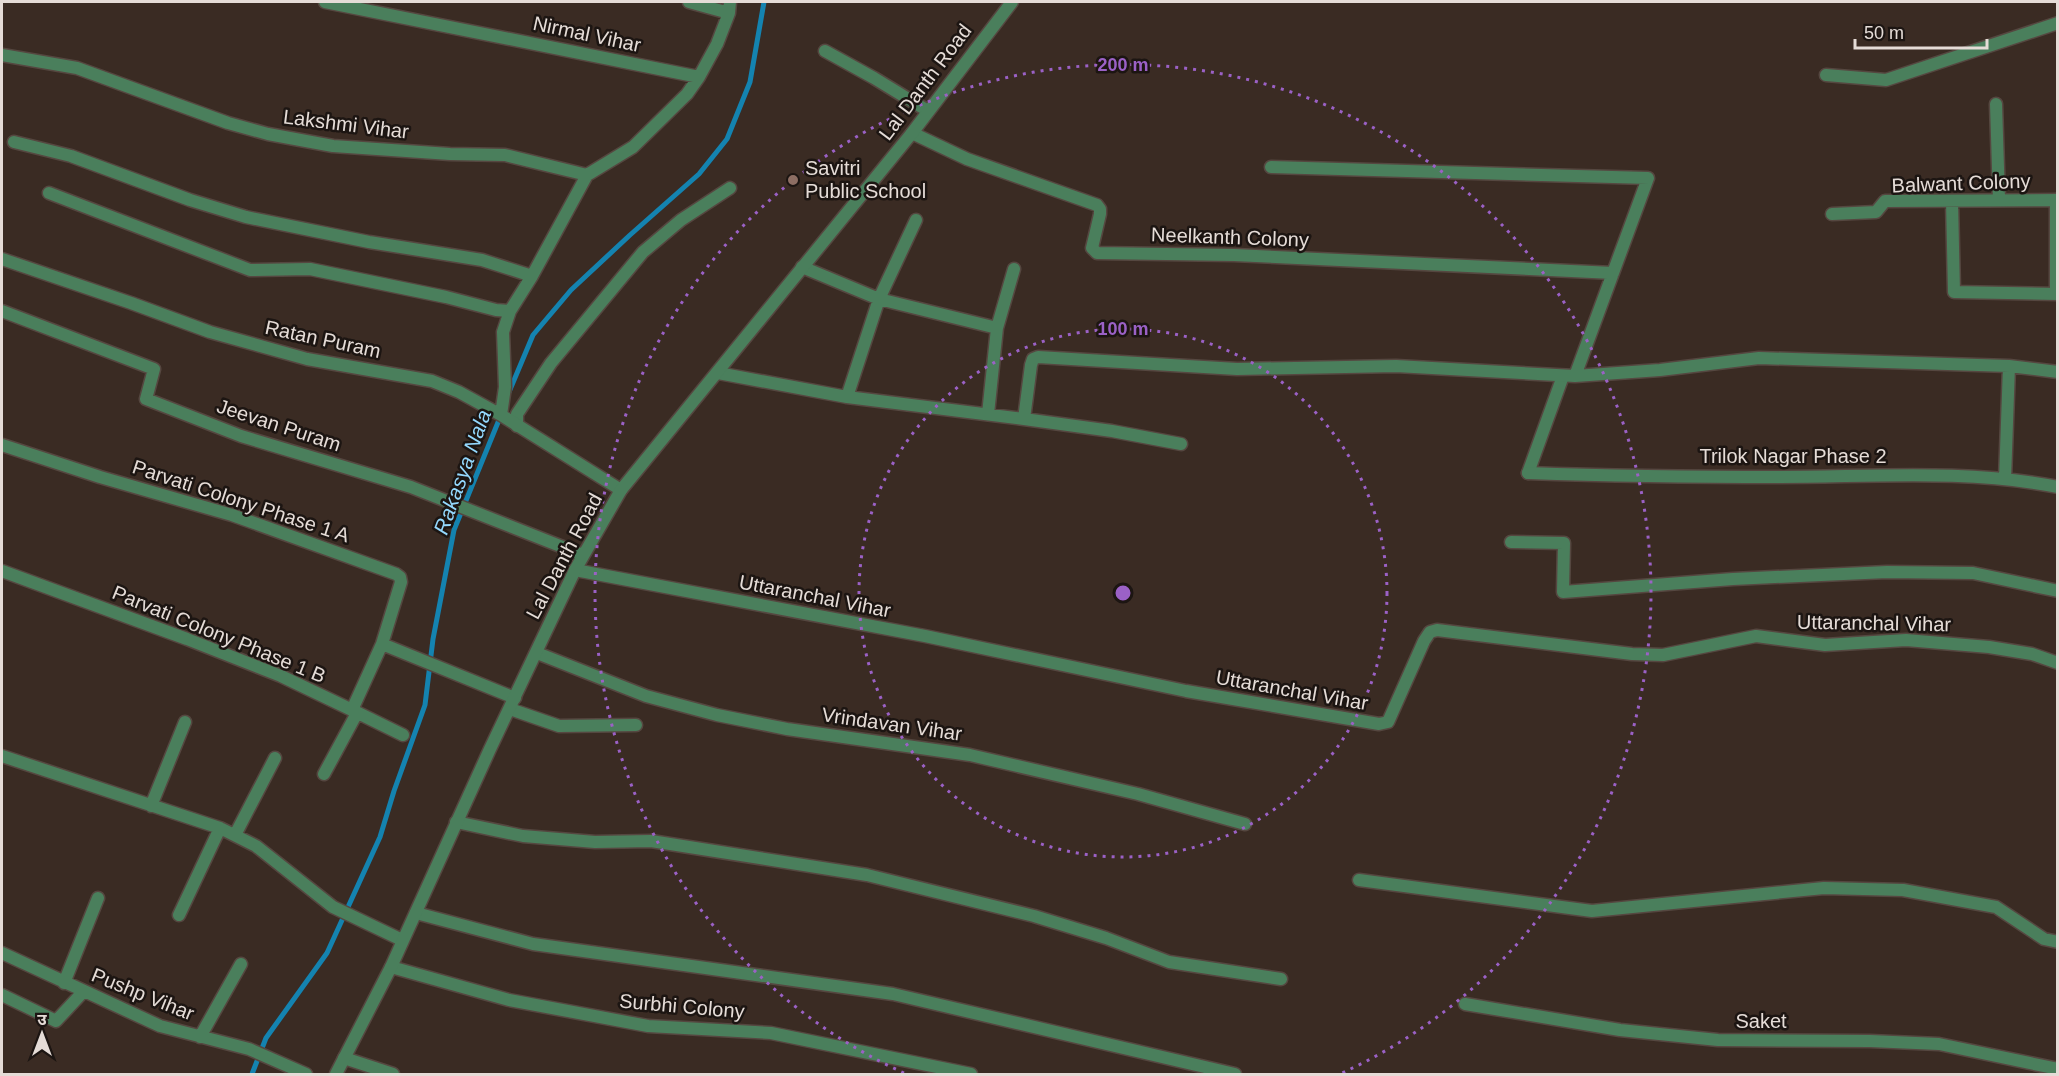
<svg xmlns="http://www.w3.org/2000/svg" width="2059" height="1076" viewBox="0 0 2059 1076" font-family="Arial,'Noto Sans Devanagari',sans-serif">
	<rect width="100%" height="100%" fill="#3a2b23"/>
	<g fill="none" stroke-linecap="round" stroke-linejoin="round">
		<path stroke="#1483b0" stroke-width="5" d="M509 392 533 335 571 290 630 235 699 174 727 139 750 82 764 2
			M252 1074 266 1038 327 953 380 837 394 791 425 705 433 639 454 530 501 415"/>
		<defs>
			<path id="pedestrian" d="M517 426V414L551 363 643 252 681 220 730 188
				M1528 473 1563 376"/>
			<path id="minor" d="M325 2 699 77
				M689 2 729 13
				M825 51 874 78 928 111
				M2 55 77 68 228 123 268 134 333 146 450 154 505 155 587 175
				M1826 75 1886 80 2058 23
				M1996 104 1999 200
				M912 133 967 159 1097 205 1100 209V214L1092 248 1097 253 1234 255 1613 273
				M14 142 71 156 190 200 246 217 369 242 482 260 532 276
				M1271 167 1648 178 1575 376
				M49 193 250 270 310 269 446 297 496 310 510 311
				M2056 200V294
				M1952 201 1954 292 2058 294
				M1832 214 1876 212 1885 201 2058 200
				M2 259 131 303 210 332 307 359 432 381 459 392 501 415 621 490
				M802 267 879 299 997 328 988 414
				M2 311 154 369 146 399 241 436 411 487 583 555
				M997 328 1014 269
				M718 373 847 397 1024 419 1112 431 1181 444
				M847 397 879 299 916 220
				M501 415 505 387 503 332 510 311 532 276 587 175 633 147 687 94 699 77 717 44 729 13 730 2
				M1024 419 1031 365 1033 359 1038 357 1237 369 1396 366 1575 376 1660 370 1759 358 2009 366 2058 372
				M2 445 100 477 232 515 396 574 400 577 401 582 382 644 352 710 281 676 187 639 2 571
				M1528 473C1612 476 1696 477 1780 477 1872 477 1967 469 2058 487
				M2005 479 2009 366
				M1511 542 1564 543 1563 592 1733 579 1887 572 1973 573 2058 591
				M575 570 925 636 1186 691 1379 724 1388 722 1424 641 1430 632 1437 630 1632 654 1663 655 1756 636 1825 645 1906 640 1989 647 2032 654 2058 663
				M382 644 515 698
				M537 653 646 696 717 715 787 729 970 755 1138 794 1245 824
				M510 709 559 726 636 725
				M352 710 403 735
				M2 756 220 828 256 846 333 907 402 940
				M324 774 357 713
				M151 806 185 722
				M456 822 523 836 595 842 651 841 867 875 1034 916 1106 938 1169 962 1281 979
				M235 835 275 758
				M1359 880 1592 911 1824 888 1903 890 1996 907 2044 939 2058 942
				M416 913 533 944 893 994 1235 1074
				M179 915 220 828
				M2 953 160 1026 249 1049 306 1074
				M391 967 509 1000 648 1026 771 1033 971 1074
				M64 983 98 898
				M2 995 56 1021 83 992
				M1465 1004 1620 1030 1718 1040 1870 1041 1939 1044 2058 1069
				M200 1037 241 964
				M344 1058 393 1074"/>
			<path id="tertiary" d="M336 1074 391 967 490 749 575 570 621 490 912 133 1012 2"/>
		</defs>
		<use href="#pedestrian" stroke="#554740" stroke-width="15"/>
		<use href="#minor" stroke="#554740" stroke-width="15"/>
		<use href="#tertiary" stroke="#554740" stroke-width="15"/>
		<use href="#pedestrian" stroke="#4a7f5c" stroke-width="12"/>
		<use href="#minor" stroke="#4a7f5c" stroke-width="12"/>
		<use href="#tertiary" stroke="#4a7f5c" stroke-width="12"/>
	</g>
	<g fill="none" stroke="#9b61c6" stroke-width="3" stroke-dasharray="3 6">
		<circle cx="1123" cy="593" r="264"/>
		<path d="M904 1073A528 528 0 1 1 1342 1073"/>
	</g>
	<circle fill="#8d6e63" stroke="#1c1512" stroke-width="2" cx="793" cy="180" r="6"/>
	<g text-anchor="middle" dominant-baseline="central" stroke-width="5" stroke-linejoin="round" paint-order="stroke">
		<g font-size="20" fill="#e5dcd7" stroke="#1c1512">
			<text transform="translate(587 34) rotate(12)">Nirmal Vihar</text>
			<text transform="translate(925 82) rotate(-53)">Lal Danth Road</text>
			<text transform="translate(346 124) rotate(7)">Lakshmi Vihar</text>
			<text transform="translate(1961 183) rotate(-2)">Balwant Colony</text>
			<text transform="translate(1230 237) rotate(2)">Neelkanth Colony</text>
			<text transform="translate(323 339) rotate(12)">Ratan Puram</text>
			<text transform="translate(279 425) rotate(18)">Jeevan Puram</text>
			<text x="1793" y="456">Trilok Nagar Phase 2</text>
			<text transform="translate(241 501) rotate(18)">Parvati Colony Phase 1 A</text>
			<text transform="translate(564 556) rotate(-62)">Lal Danth Road</text>
			<text transform="translate(815 596) rotate(11)">Uttaranchal Vihar</text>
			<text transform="translate(1874 623) rotate(1)">Uttaranchal Vihar</text>
			<text transform="translate(219 634) rotate(22)">Parvati Colony Phase 1 B</text>
			<text transform="translate(1292 690) rotate(10)">Uttaranchal Vihar</text>
			<text transform="translate(892 724) rotate(8)">Vrindavan Vihar</text>
			<text transform="translate(143 994) rotate(22)">Pushp Vihar</text>
			<text transform="translate(682 1006) rotate(5)">Surbhi Colony</text>
			<text x="1761" y="1021">Saket</text>
		</g>
		<g font-size="20" fill="#e5dcd7" stroke="#1c1512" text-anchor="start">
			<text x="805" y="168">Savitri<tspan x="805" dy="23">Public School</tspan></text>
		</g>
		<g font-size="21" font-style="italic" fill="#94d8fd" stroke="#1c1512">
			<text transform="translate(462 472) rotate(-70)">Rakasya Nala</text>
		</g>
	</g>
	<circle cx="1123" cy="593" r="9" fill="#9b61c6" stroke="#1c1512" stroke-width="3"/>
	<g font-size="18" text-anchor="middle" font-weight="bold" fill="#9b61c6" stroke="#1c1512" stroke-width="5" stroke-linejoin="round" paint-order="stroke">
		<text x="1123" y="71">200 m</text>
		<text x="1123" y="335">100 m</text>
	</g>
	<rect width="2059" height="1076" fill="none" stroke="#e5dcd7" stroke-width="6"/>
	<g transform="translate(42 1034)" stroke="#1c1512" stroke-width="4.5" paint-order="stroke">
	<path d="M0-4.5L10 22L0 15L-10 22Z" fill="#e5dcd7"/>
	<text y="-9" font-size="16" font-weight="bold" text-anchor="middle" fill="#e5dcd7">उ</text>
	</g>
	<path d="M1855 39v9h132v-9" fill="none" stroke="#e5dcd7" stroke-width="3"/>
	<text x="1864" y="39" font-size="18" fill="#e5dcd7" stroke="#1c1512" stroke-width="4.5" paint-order="stroke">50 m</text>
</svg>
